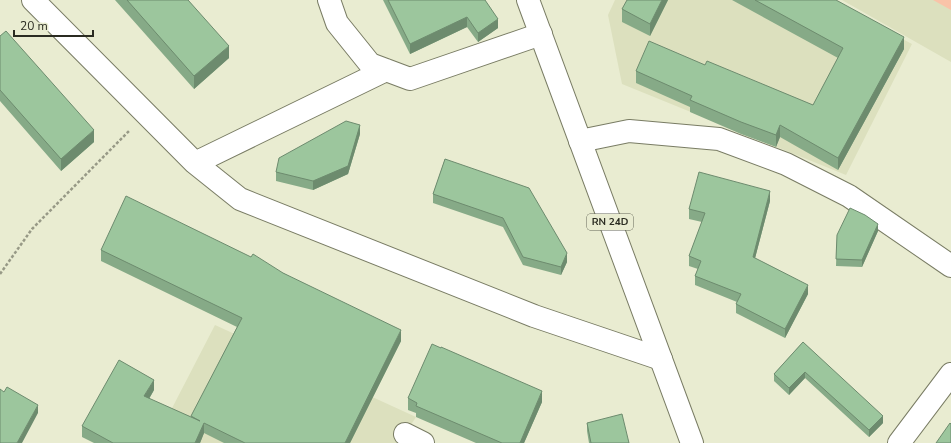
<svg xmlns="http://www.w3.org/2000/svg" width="951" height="443" viewBox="0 0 951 443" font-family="'Nunito Sans',sans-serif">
	<rect width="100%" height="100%" fill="#e9ecd1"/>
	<path fill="#dce0be" d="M615 0H829L912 44 846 175 622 84 608 15Z
		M842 0H951V62Z
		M215 325 416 417 405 434 423 443H154Z"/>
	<path fill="#f9c3a8" d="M933 0H951V10Z"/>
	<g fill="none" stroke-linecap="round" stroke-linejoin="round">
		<defs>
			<path id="minor" d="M33 0 195 163 386 70
				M329 0 337 23 370 64 410 79 541 34
				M580 141 629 131 719 139 786 164 849 196 951 266
				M195 163 240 199 534 316 661 359
				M405 434 423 443"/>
			<path id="tertiary" d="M899 443 951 374"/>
			<path id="primary" d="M528 0 692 443"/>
		</defs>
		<use href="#minor" stroke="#797c64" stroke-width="24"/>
		<use href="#tertiary" stroke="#797c64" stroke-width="24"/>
		<use href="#primary" stroke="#797c64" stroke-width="24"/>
		<path stroke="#979986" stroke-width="2.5" stroke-dasharray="3 2" stroke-linecap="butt" d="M0 274 32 229 129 131"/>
		<use href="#minor" stroke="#fff" stroke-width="22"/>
		<use href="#tertiary" stroke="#fff" stroke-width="22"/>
		<use href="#primary" stroke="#fff" stroke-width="22"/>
	</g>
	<path fill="#86aa87" d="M115 0H188L229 58 194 89Z
		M383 0H485L498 28 478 42 467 27 410 54Z
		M668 0 650 36 622 22V9Z
		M732 0H836L904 49 838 170 780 137 776 147 741 134 690 112V107L636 83V71L705 65 813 105 838 58Z
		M0 36 94 142 61 171 0 101Z
		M360 134 348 174 313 190 276 181V172Z
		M445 159 567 262 561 275 523 265 503 227 433 203V194Z
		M770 201 755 258 808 294 785 338 736 313V304L737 302 695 285V276L698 269 689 266V256L702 222 689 219V209Z
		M878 231 862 267 836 266 837 235Z
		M101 250 283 273 401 341 350 443H224L204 433 200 443H94L82 437V426L154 390 149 399 191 417 237 327 101 261Z
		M803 342 883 423 869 437 805 378 789 395 774 381V374Z
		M408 398 542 402 524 443H476L416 417V413L408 410Z
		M587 423 629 443H589L587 431Z"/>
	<path fill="#6d8b6e" d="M662 0H668L650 36V24Z
		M467 17V27L410 54V44Z
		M498 19V28L478 42V33Z
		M904 37V49L838 170V158Z
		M229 46V58L194 89V76Z
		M360 125V134L348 174 313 190V181Z
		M780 125V137L776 147V135Z
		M94 130V142L61 171V159Z
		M770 191V201L753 266V257Z
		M878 224V231L862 267V260Z
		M567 253V262L561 275V267Z
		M808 285V294L785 338V329Z
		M401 330V341L350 443H345Z
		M805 372V378L789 395V388Z
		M154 380V390L144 407V396Z
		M542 391V402L524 443H520Z
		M38 405V413L22 443H17Z
		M883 416V423L869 437V430Z
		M204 423V433L200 443H195Z"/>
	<path fill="#9cc69d" stroke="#6d8b6e" d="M127 0H188L229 46 194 76Z
		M388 0H485L498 19 478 33 467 17 410 44Z
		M627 0H662L650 24 622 9Z
		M755 0H836L904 37 838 158 780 125 776 135 741 122 690 100 692 96 636 71 649 41 705 65 707 61 813 105 843 48Z
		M6 31 94 130 61 159 0 90V36Z
		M346 121 360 125 348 166 313 181 276 172 279 158Z
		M445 159 529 188 567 253 561 267 523 257 503 218 433 194Z
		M699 172 770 191 753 257 808 285 785 329 736 304 741 294 695 276 701 261 689 256 705 213 689 209Z
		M126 196 251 257 253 254 283 273 401 330 345 443H245L204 423 195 443H113L82 426 119 360 154 380 144 396 200 421 191 416 242 318 101 250Z
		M850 208 865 215 878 224 862 260 836 259 837 235Z
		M803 342 883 416 869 430 805 372 789 388 774 374Z
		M432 344 441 348V347L542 391 520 443H502L416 406 417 403 408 398Z
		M7 387 38 405 17 443H0V389L4 392Z
		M622 414 629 443H591L587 423Z
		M950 423 951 424V443H936Z"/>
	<g text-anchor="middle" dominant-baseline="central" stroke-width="3.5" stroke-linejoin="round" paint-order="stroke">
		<rect fill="#e9ecd1" stroke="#636556" stroke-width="1" x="587" y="214" width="46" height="16" rx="3"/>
		<g font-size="10" font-weight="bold" fill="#2a2b21">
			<text x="610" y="222">RN 24D</text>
		</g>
	</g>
	<path d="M14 30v6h79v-6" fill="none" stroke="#2a2b21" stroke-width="2"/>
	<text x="20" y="30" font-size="12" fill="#2a2b21" stroke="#e9ecd1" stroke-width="3" paint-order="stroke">20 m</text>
</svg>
